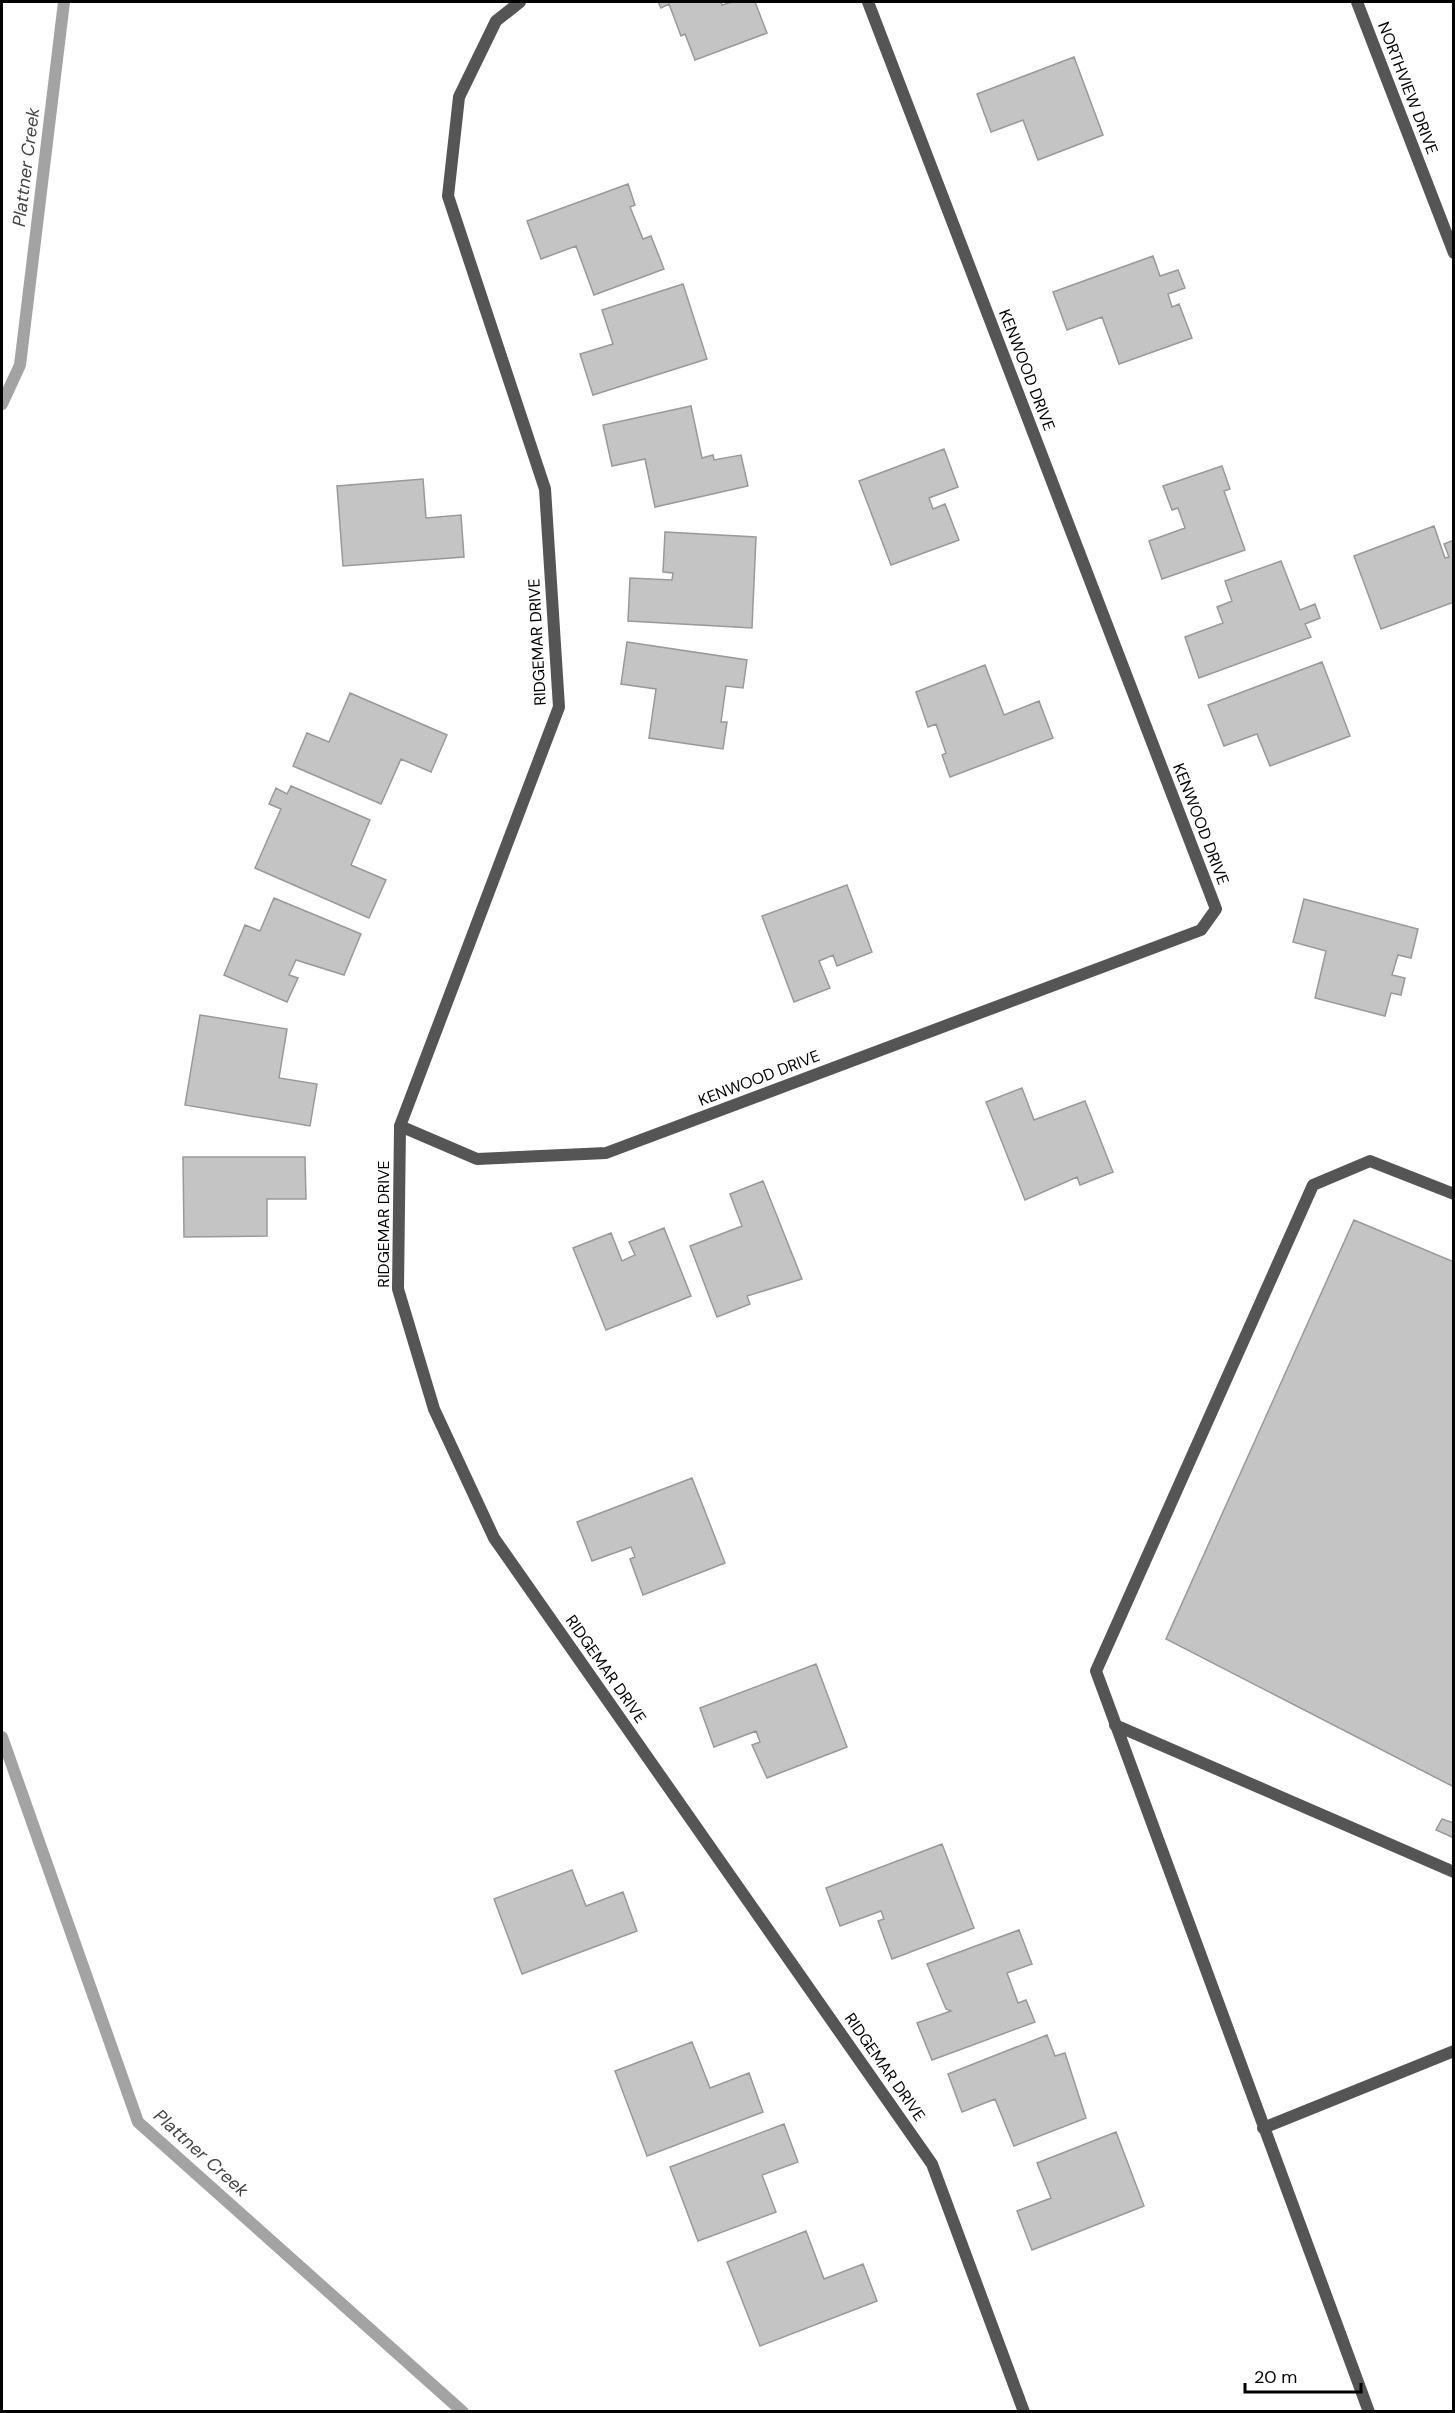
<svg xmlns="http://www.w3.org/2000/svg" width="1455" height="2413" viewBox="0 0 1455 2413" font-family="'DM Sans',sans-serif">
	<rect width="100%" height="100%" fill="#fff"/>
	<g fill="none" stroke-linecap="round" stroke-linejoin="round">
		<path stroke="#a3a3a3" stroke-width="12" d="M2 404 20 365 64 2
			M2 1737 138 2122 463 2412"/>
	</g>
	<path fill="#c4c4c4" stroke="#999" stroke-width="1.5" d="M658 2H721L722 5 732 2H755L767 33 695 60 685 34 681 36 669 4 661 8Z
		M1074 57 1103 135 1038 160 1023 120 991 132 977 94Z
		M628 184 635 205 630 207 643 239 651 236 664 269 594 295 576 246 541 259 527 221Z
		M1153 256 1160 276 1178 270 1185 288 1168 294 1172 307 1179 304 1192 338 1119 364 1102 317 1067 330 1053 292Z
		M683 284 707 359 593 395 580 354 613 344 602 310Z
		M691 406 702 458 713 455 714 460 741 455 748 486 655 507 645 459 612 466 603 425Z
		M944 449 958 487 929 498 933 509 945 504 959 540 891 565 859 481Z
		M1222 466 1230 489 1224 491 1245 550 1162 579 1149 541 1185 528 1178 508 1172 510 1163 486Z
		M423 479 426 518 461 515 464 557 343 566 337 486Z
		M1434 526 1445 558 1449 557 1444 544 1454 540V602L1381 629 1354 556Z
		M665 532 756 537 752 628 628 621 630 578 672 580 673 573 663 572Z
		M1281 561 1300 610 1315 604 1320 618 1305 624 1311 637 1199 678 1185 637 1223 623 1217 607 1232 601 1225 581Z
		M627 642 747 660 743 688 726 686 721 722H727L723 749 649 738 656 689 621 684Z
		M1322 662 1350 736 1270 766 1257 734 1224 746 1208 705Z
		M985 665 1004 715 1039 701 1053 738 950 777 942 755 946 753 936 724 928 727 916 692Z
		M350 693 447 735 431 772 401 759 381 804 293 766 307 733 329 742Z
		M291 786 370 820 351 865 386 880 369 918 255 868 281 809 269 804 276 788 287 794Z
		M847 885 872 952 837 966 833 955 819 961 830 988 794 1002 762 916Z
		M274 898 361 934 344 975 296 960 289 975 298 978 287 1002 224 975 245 925 260 931Z
		M1304 899 1418 929 1411 958 1398 955 1392 975 1405 978 1401 995 1391 993 1385 1016 1315 998 1326 951 1293 942Z
		M200 1015 287 1029 279 1078 317 1084 310 1126 185 1105Z
		M1022 1088 1034 1120 1085 1101 1113 1172 1080 1185 1077 1177 1025 1200 986 1102Z
		M183 1157H305L306 1199H267V1236L184 1237Z
		M763 1181 802 1279 747 1296 750 1304 717 1317 690 1246 742 1226 730 1194Z
		M1354 1220 1454 1262V1787L1166 1639Z
		M664 1228 691 1296 606 1330 573 1248 611 1233 622 1261 635 1255 629 1242Z
		M692 1478 725 1563 643 1595 630 1559 635 1557 631 1547 592 1561 577 1522Z
		M816 1664 847 1747 767 1778 752 1745 760 1742 756 1731 714 1747 700 1708Z
		M1442 1819 1454 1823V1838L1436 1830Z
		M942 1844 974 1928 892 1959 878 1921 884 1919 881 1911 840 1926 826 1888Z
		M572 1870 586 1906 623 1892 637 1931 522 1974 494 1899Z
		M1019 1930 1032 1964 1007 1973 1018 2003 1026 2000 1035 2022 932 2060 917 2023 951 2011 946 2009 927 1964Z
		M1047 2035 1055 2056 1065 2053 1086 2118 1014 2146 995 2099 962 2112 948 2074Z
		M692 2042 710 2088 749 2073 763 2112 647 2156 615 2071Z
		M784 2124 798 2162 762 2175 776 2212 698 2241 670 2167Z
		M1116 2132 1144 2206 1032 2250 1017 2211 1051 2198 1037 2163Z
		M806 2231 824 2279 863 2264 877 2301 760 2346 727 2262Z"/>
	<g fill="none" stroke-linecap="round" stroke-linejoin="round">
		<path stroke="#555" stroke-width="12" d="M1115 1725 1454 1872
			M1263 2128 1454 2051
			M1369 2412 1096 1671 1313 1185 1370 1161 1454 1194"/>
		<path stroke="#555" stroke-width="12" d="M520 2 496 21 459 97 448 196 545 489 559 707 400 1126 398 1289 434 1409 494 1538 932 2164 1024 2412
			M1357 2 1454 253
			M400 1126 477 1159 606 1153 1201 930 1216 909 868 2"/>
	</g>
	<g text-anchor="middle" dominant-baseline="central" stroke-width="6" stroke-linejoin="round" paint-order="stroke">
		<g font-size="16" fill="#000" stroke="#fff">
			<text transform="translate(1408 88) rotate(69)">NORTHVIEW DRIVE</text>
			<text transform="translate(1027 370) rotate(69)">KENWOOD DRIVE</text>
			<text transform="translate(537 642) rotate(-93)">RIDGEMAR DRIVE</text>
			<text transform="translate(1201 824) rotate(69)">KENWOOD DRIVE</text>
			<text transform="translate(759 1078) rotate(-21)">KENWOOD DRIVE</text>
			<text transform="translate(383 1224) rotate(-90)">RIDGEMAR DRIVE</text>
			<text transform="translate(606 1669) rotate(55)">RIDGEMAR DRIVE</text>
			<text transform="translate(885 2067) rotate(55)">RIDGEMAR DRIVE</text>
		</g>
		<g font-size="18" font-style="italic" fill="#444" stroke="#fff">
			<text transform="translate(26 167) rotate(-83)">Plattner Creek</text>
			<text transform="translate(201 2153) rotate(42)">Plattner Creek</text>
		</g>
	</g>
	<rect width="1455" height="2413" fill="none" stroke="#000000" stroke-width="6"/>
	<path d="M1245 2383v9h116v-9" fill="none" stroke="#000000" stroke-width="3"/>
	<text x="1254" y="2383" font-size="18" fill="#000000" stroke="#ffffff" stroke-width="4.5" paint-order="stroke">20 m</text>
</svg>
